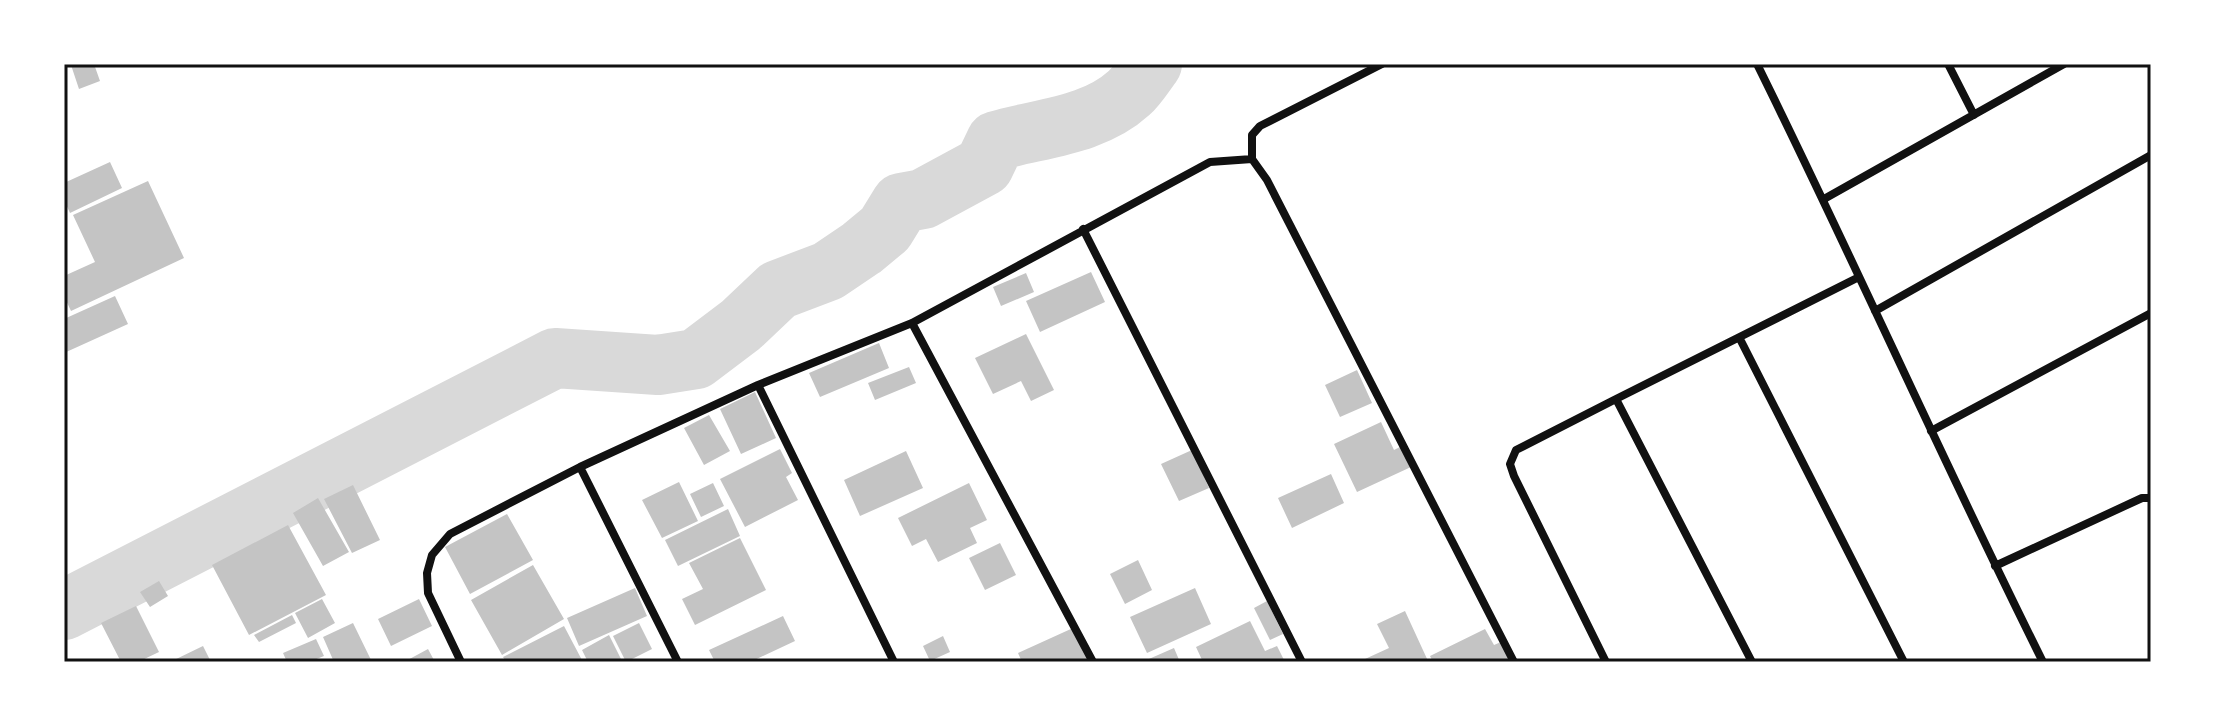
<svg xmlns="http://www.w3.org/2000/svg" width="2215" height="726" viewBox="0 0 2215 726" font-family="Poppins,sans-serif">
	<rect width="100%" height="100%" fill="#fff"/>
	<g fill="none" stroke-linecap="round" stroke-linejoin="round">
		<path stroke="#d9d9d9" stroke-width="60" d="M64 610 555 358 658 365 696 359 741 325 778 290 828 271 862 248 885 229 901 203 923 199 984 166 996 141C1040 128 1093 126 1129 93 1138 85 1145 73 1152 64"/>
	</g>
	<path fill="#c4c4c4" d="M75 64H94L100 81 79 89 71 65Z
		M110 162 122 188 70 213 64 200V183Z
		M148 181 184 258 71 311 64 296V276L95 262 73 215Z
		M1091 272 1105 302 1040 332 1026 301Z
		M1026 273 1034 292 1001 306 993 287Z
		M115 296 128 324 64 353V319Z
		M1026 334 1054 390 1031 401 1021 381 993 394 975 358Z
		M879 343 889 368 820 397 809 373Z
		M909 367 916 383 875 400 868 383Z
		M1357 370 1372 403 1340 417 1325 385Z
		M755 392 776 438 741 454 720 409Z
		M709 415 730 451 704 465 684 428Z
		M1381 422 1394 450 1402 446 1411 467 1357 492 1334 444Z
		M780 449 792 473 786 477 798 500 745 527 720 479Z
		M1192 450 1209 488 1179 501 1161 464Z
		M906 451 923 488 860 516 844 480Z
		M1331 474 1344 503 1292 528 1278 498Z
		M679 482 698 521 662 538 642 500Z
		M713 483 724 506 701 517 690 494Z
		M969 483 987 520 970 528 977 543 938 562 926 539 912 546 898 518Z
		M353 485 380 540 352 553 324 499Z
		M318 498 349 552 323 566 293 513Z
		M728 509 740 536 678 566 665 540Z
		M507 514 533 560 470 594 445 547Z
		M288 525 326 595 249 635 212 565Z
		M740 538 766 590 695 625 682 599 703 589 689 563Z
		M1000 543 1016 575 985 590 969 558Z
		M1138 560 1152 590 1125 604 1110 574Z
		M533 565 564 619 502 655 471 600Z
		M159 581 168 596 150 607 140 592Z
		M635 588 647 616 579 646 567 618Z
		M1195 588 1211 624 1147 653 1130 617Z
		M322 599 335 623 308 638 295 613Z
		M419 599 432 626 391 646 378 619Z
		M1267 601 1283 634 1270 640 1254 608Z
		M136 606 159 652 138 662H121L101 623Z
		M1405 611 1428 661 1366 662 1365 659 1389 648 1377 624Z
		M292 615 296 623 259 642 254 635Z
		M783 616 795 641 750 662H715L709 650Z
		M1250 621 1265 651 1277 646 1285 662H1203L1196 647Z
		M353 623 372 662H334L323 637Z
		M639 623 652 649 626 662 613 636Z
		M564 626 583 662H506L503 657Z
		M1073 628 1089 662H1022L1018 653Z
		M1485 629 1494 645 1501 642 1511 662H1433L1430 656Z
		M609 635 622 661 588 662 582 650Z
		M943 636 950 652 930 661 923 646Z
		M316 639 324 656 309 662H287L283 653Z
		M203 646 211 662H170Z
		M1174 648 1180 662H1142Z
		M428 649 435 662H404Z"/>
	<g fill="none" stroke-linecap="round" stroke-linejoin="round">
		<path stroke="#111" stroke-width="8" d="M1757 64C1855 262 1944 464 2043 662
			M1948 64 1974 115
			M1252 159V135L1260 126 1382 64
			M1824 199 2064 64
			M1083 229 1302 662
			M1875 311 2151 155
			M912 323 1093 662
			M1740 339 1904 662
			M758 385 894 662
			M1931 431 2151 313
			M580 467 678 662
			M1995 566 2142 498H2151
			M461 662 428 593 427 573 432 555 450 534 580 467 758 385 912 323 1210 162 1252 159 1267 180 1514 662
			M1606 662 1514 476 1510 464 1516 450 1616 399
			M1752 662 1616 399 1859 277"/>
	</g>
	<rect width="2215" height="726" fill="none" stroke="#ffffff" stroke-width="132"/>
	<rect x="66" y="66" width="2083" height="594" fill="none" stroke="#111" stroke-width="3"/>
</svg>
